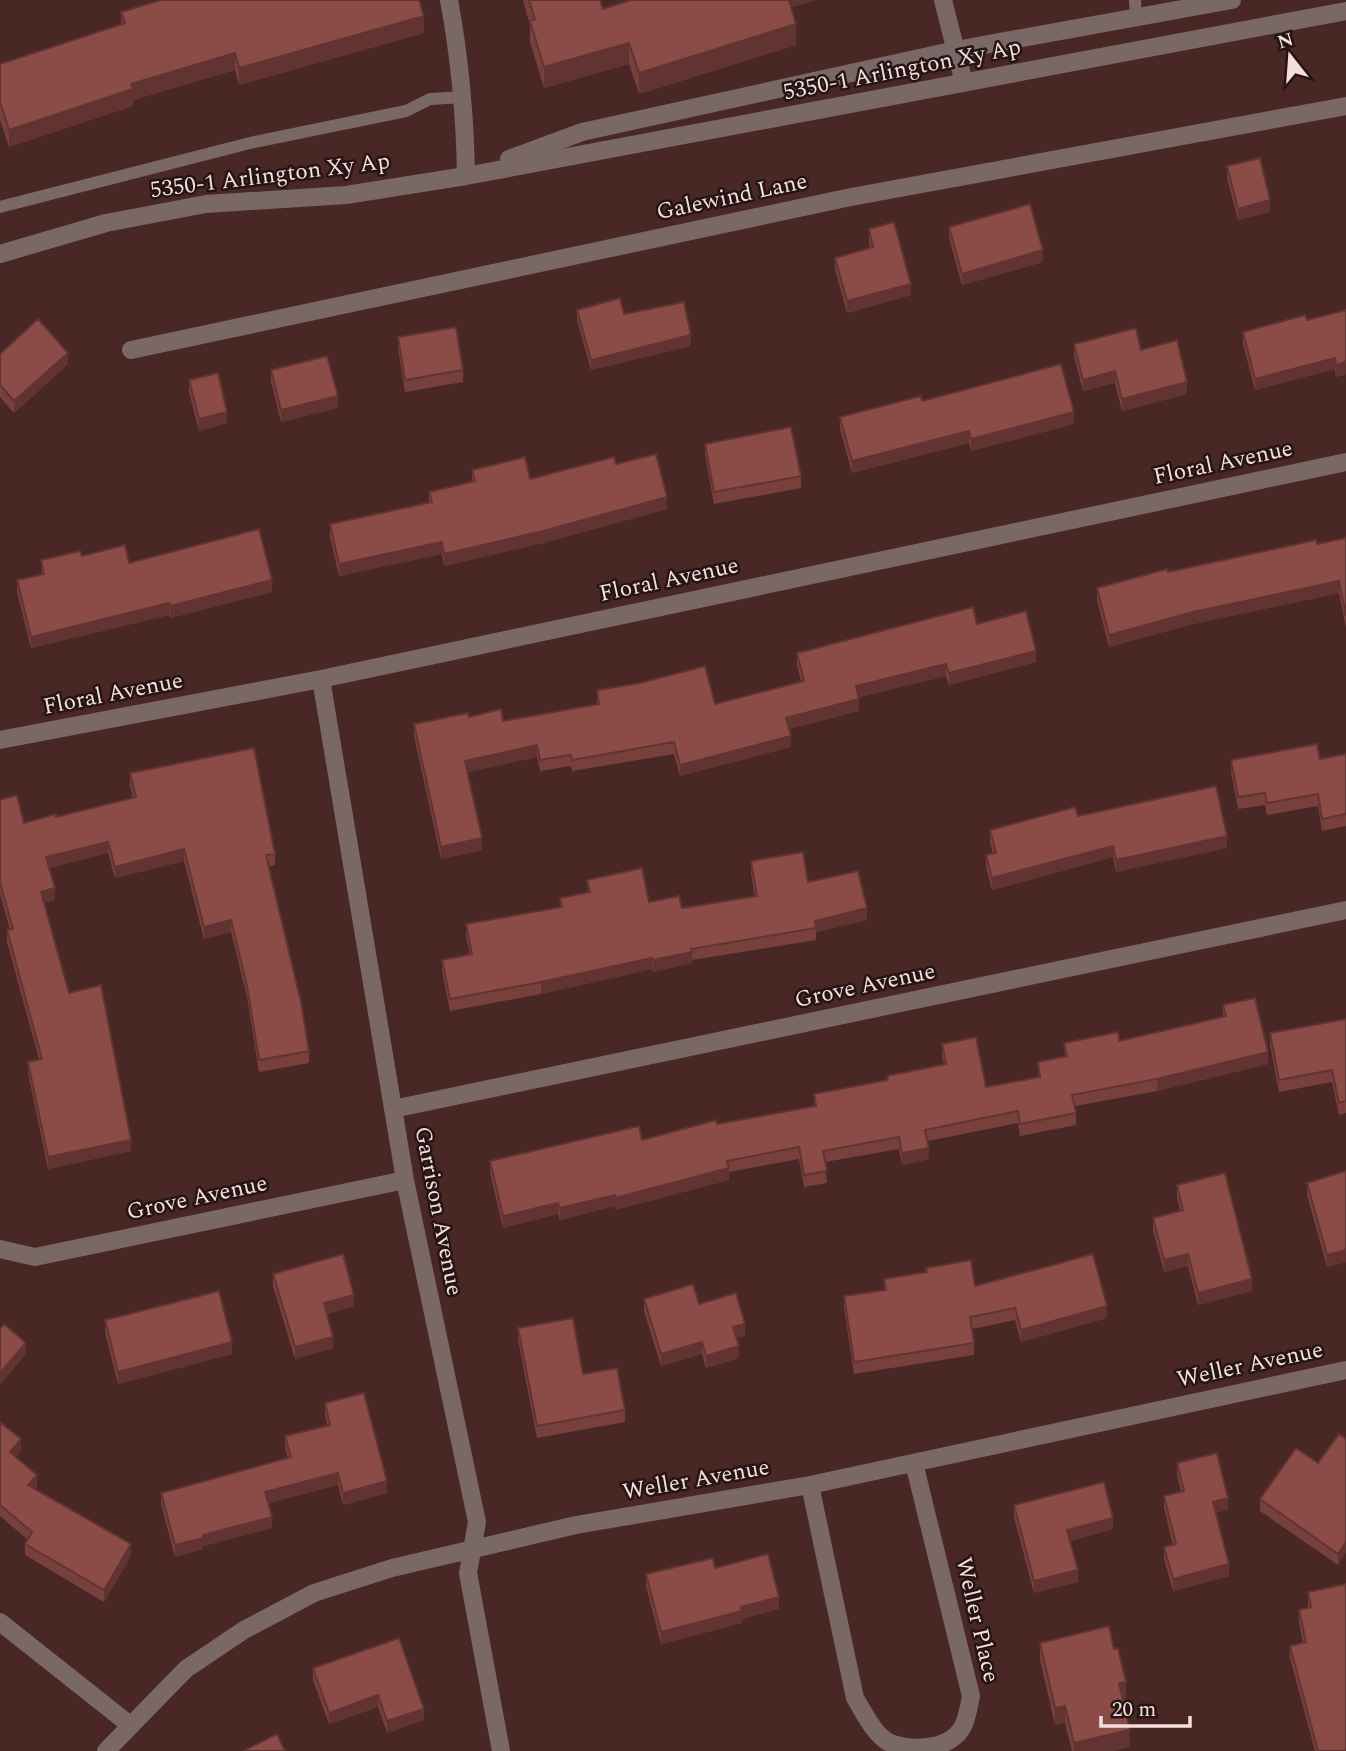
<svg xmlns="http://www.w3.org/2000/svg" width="1346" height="1751" viewBox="0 0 1346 1751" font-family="Spectral,serif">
	<rect width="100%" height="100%" fill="#482725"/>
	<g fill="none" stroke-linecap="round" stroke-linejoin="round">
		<path stroke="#796866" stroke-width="12" d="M1135 0 1136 17
			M0 207 254 142 406 111 430 99 463 97"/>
		<path stroke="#796866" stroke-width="18" d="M449 0C460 59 465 116 466 176
			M943 0 964 83
			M509 159 582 132 956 50 1232 0
			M0 254 106 223 206 204 346 195 466 176 1346 11
			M131 350 851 197 1346 106
			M321 679 405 1180 477 1522 468 1573 501 1751
			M0 740 321 679 1346 462
			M393 1109 1346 910
			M0 1249 35 1257 405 1180
			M810 1485 855 1698C864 1712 873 1733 888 1742 910 1751 948 1751 962 1728 967 1720 969 1706 971 1696L914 1463
			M0 1622 130 1725
			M106 1751 186 1669 244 1630 314 1593 392 1568 576 1525 810 1485 1346 1370"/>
	</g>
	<path fill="#78403d" d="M523 0H600L603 9 631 0H816L791 7 796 45 639 94 629 64 544 88 530 42V25Z
		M121 12 424 33 239 85 235 70 133 100V106L9 147 0 120V64L121 24Z
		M1227 166 1270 212 1238 220 1227 178Z
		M949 227 1043 262 962 285 949 238Z
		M869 229 911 295 847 313 835 269V258L870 248 869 241Z
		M577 310 624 314 691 346 591 370 577 320Z
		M1346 310V374L1336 377 1335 369 1255 390 1243 344V332L1307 320Z
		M398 337 463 370V382L405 392 398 349Z
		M1074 344 1141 350 1187 394 1122 411 1115 383 1083 391 1074 356Z
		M0 354 68 364 14 413 0 397Z
		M271 370 338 408 281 422 271 381Z
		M189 380 227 423 199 431 189 392Z
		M922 401 1074 424 971 451 969 443 852 473 840 429V417Z
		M705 444 801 476V488L714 504 705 455Z
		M616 464 667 509 543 543 444 566 442 554 339 576 330 536V524L429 502V492L472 482V470L530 479Z
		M1346 538V628L1339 593 1193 624 1109 647 1097 600V588L1168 572Z
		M82 556 129 563 272 592 170 618 169 615 31 648 17 592V580L42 574 41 560Z
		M977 624 1036 662 949 685 946 676 859 697V711L789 729 791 747 680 776 674 754 572 771 571 766 540 771 537 757 467 772 482 850 441 859 414 736V724L469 717 503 721 597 705V690L715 704 801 682 797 665V653Z
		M1346 754V826L1322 831 1318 806 1267 815 1265 805 1238 809 1231 772V760L1320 759Z
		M130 773 275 854V865L268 867 309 1051V1063L259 1072 247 997 231 932 204 939 184 861 115 878 108 853 49 868 55 900 44 903 69 993 131 1151 48 1169 28 1073V1062L39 1059 7 942V930H10L0 894V800L24 823 56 817 133 798 130 785Z
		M990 830 1227 848 1116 872 1113 857 992 890 986 867V855L993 854 990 842Z
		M751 861 808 882 867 920 816 932V940L692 960V963L653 972 652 969 541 994 450 1011 442 971V960L470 955 466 936V924L560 907V898L588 892 587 880 649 902 682 908 755 897 751 873Z
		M1223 1005 1268 1064 1157 1091 1075 1106 1076 1113V1125L1020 1136 1018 1123 928 1141 929 1159 902 1165 899 1149 825 1162 827 1183 804 1187 799 1159 729 1172V1180L615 1210V1206L560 1220 558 1214 503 1228 490 1173V1161L642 1140 717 1124 814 1107V1094L887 1081V1076L944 1065 942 1056V1044L986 1087 1038 1077V1062L1065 1057 1064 1043 1119 1041 1223 1017Z
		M1346 1019V1113L1339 1115 1332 1082 1279 1092 1270 1045V1033Z
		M1346 1171V1262L1327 1267 1307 1195V1183Z
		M1177 1185 1252 1291 1198 1305 1188 1266 1164 1272 1153 1230V1218L1180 1211 1177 1197Z
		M926 1268 975 1286 1107 1318 1021 1342 1015 1320 972 1329 974 1343V1355L854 1374 844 1308V1296L884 1290V1279L926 1272Z
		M273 1274 354 1306 327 1314 333 1348 295 1359 273 1286Z
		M644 1299 745 1336 736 1338 739 1358 706 1368 702 1354 661 1366 644 1311Z
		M105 1320 232 1354 118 1384 105 1332Z
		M518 1328 583 1374 625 1410V1422L537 1438 518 1340Z
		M325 1403 387 1493 343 1505 338 1485 268 1503 272 1528 203 1546V1549L175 1557 161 1504V1493L288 1458 285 1448V1436L327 1425 325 1415Z
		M0 1422 21 1451 15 1457 37 1487 35 1489 131 1556 104 1602 25 1555V1544L27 1539 0 1516Z
		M1346 1439 1338 1565 1260 1511V1499L1318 1463Z
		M1177 1463 1228 1509 1216 1513 1229 1576 1173 1591 1164 1559V1547L1173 1545 1164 1508V1496L1181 1492 1177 1475Z
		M1014 1505 1113 1529 1070 1541 1078 1582 1034 1593 1014 1517Z
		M715 1568 779 1609 742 1619V1623L661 1644 646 1586V1574Z
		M1308 1592 1346 1751H1315L1290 1658V1646L1303 1643 1299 1622V1610L1308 1608Z
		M399 1638 424 1720 387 1733 378 1707 329 1724 313 1680V1668Z
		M1040 1643 1126 1699 1123 1700 1130 1747 1113 1751H1072L1065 1723 1055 1725 1040 1660Z"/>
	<path fill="#613432" d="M785 0H816L785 8Z
		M424 16V33L239 85V68Z
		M796 24V45L639 94V73Z
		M629 43V64L544 88V67Z
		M235 53V70L133 100V106L9 147V130L131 84Z
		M1270 200V212L1238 220V209Z
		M1043 250V262L962 285V274Z
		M911 284V295L847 313V301Z
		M691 335V346L591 370V360Z
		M68 353V364L14 413V401Z
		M1335 358V369L1255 390V379Z
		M1346 362V374L1336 377V365Z
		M1115 371V383L1083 391V380Z
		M1187 382V394L1122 411V399Z
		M338 396V408L281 422V410Z
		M227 412V423L199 431V419Z
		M1074 412V424L971 451V439Z
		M969 431V443L852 473V461Z
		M667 497V509L543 543 444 566V554Z
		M442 542V554L339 576V564Z
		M272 580V592L170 618V606Z
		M1339 581V593L1193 624 1109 647V635L1193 612Z
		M169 603V615L31 648V637Z
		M1036 651V662L949 685V673Z
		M946 664V676L856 698V686Z
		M859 699V711L786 730V718Z
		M791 736V747L680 776V765Z
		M537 745V757L465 773V761Z
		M1227 836V848L1116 872V860Z
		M482 838V850L441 859V847Z
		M108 842V853L46 869V857Z
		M1113 846V857L992 890V878Z
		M184 849V861L115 878V867Z
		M55 888V900L41 904V892Z
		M867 908V920L816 932 815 921Z
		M231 920V932L204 939V927Z
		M692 952V963L653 972V960Z
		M652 958V969L541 994V982Z
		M1268 1052V1064L1157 1091V1079Z
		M131 1140V1151L48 1169V1157Z
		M929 1148V1159L902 1165V1153Z
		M729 1168V1180L615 1210V1198Z
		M615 1195V1206L560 1220V1208Z
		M558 1203V1214L503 1228V1216Z
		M1346 1250V1262L1327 1267V1255Z
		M1188 1254V1266L1164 1272V1260Z
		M1252 1279V1291L1198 1305V1293Z
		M354 1295V1306L324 1315V1303Z
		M1107 1306V1318L1021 1342V1330Z
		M745 1324V1336L733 1339V1327Z
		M333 1337V1348L295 1359V1347Z
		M232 1342V1354L118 1384V1372Z
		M702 1342V1354L661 1366V1354Z
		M26 1343V1354L0 1385V1373Z
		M739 1346V1358L706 1368V1356Z
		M21 1439V1451L10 1464V1452Z
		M338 1473V1485L265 1504V1492Z
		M37 1475V1487L28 1497V1485Z
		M387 1481V1493L343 1505V1493Z
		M1228 1498V1509L1213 1514V1502Z
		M272 1517V1528L203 1546V1549L175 1557V1545L203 1535Z
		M1113 1518V1529L1067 1541V1530Z
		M1346 1542V1553L1338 1565V1554Z
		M131 1544V1556L104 1602V1590Z
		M1229 1564V1576L1173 1591V1579Z
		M1078 1570V1582L1034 1593V1581Z
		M779 1597V1609L742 1619V1623L661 1644V1632L741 1607Z
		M1126 1682V1699L1119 1701V1683Z
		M378 1695V1707L329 1724V1713Z
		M1065 1706V1723L1055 1725V1708Z
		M424 1709V1720L387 1733V1721Z
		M1130 1730V1747L1113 1751H1074V1743Z"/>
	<path fill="#8b4b47" stroke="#613432" stroke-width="2" d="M161 0H419L424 16 239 68 235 53 131 84 133 89 9 130 0 102V64L125 23 121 12Z
		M529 0H600L603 9 631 0H789L796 24 639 73 629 43 544 67 530 21 535 19Z
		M1260 158 1270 200 1238 209 1227 166Z
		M1030 204 1043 250 962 274 949 227Z
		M894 222 911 284 847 301 835 258 873 247 869 229Z
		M620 298 624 314 684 302 691 335 591 360 577 310Z
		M1346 310V362L1336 365 1335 358 1255 379 1243 332 1305 315 1307 320Z
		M38 319 68 353 14 401 0 385V354Z
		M456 327 463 370 405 380 398 337Z
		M1136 328 1141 350 1177 340 1187 382 1122 399 1115 371 1083 380 1074 344Z
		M327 356 338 396 281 410 271 370Z
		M1061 364 1074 412 971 439 969 431 852 461 840 417 921 396 922 401Z
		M218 373 227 412 199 419 189 380Z
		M791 427 801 476 714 492 705 444Z
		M656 454 667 497 543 531 444 554 442 542 339 564 330 524 432 502 429 492 475 481 472 470 525 457 530 479 614 457 616 464Z
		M259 529 272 580 170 606 169 603 31 637 17 580 44 574 41 560 80 551 82 556 125 545 129 563Z
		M1346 538V616L1339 581 1193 612 1109 635 1097 588 1167 569 1168 572 1316 540 1317 544Z
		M973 607 977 624 1026 611 1036 651 949 673 946 664 856 686 859 699 786 718 791 736 680 765 674 742 572 760 571 755 540 760 537 745 465 761 482 838 441 847 414 724 468 713 469 717 501 709 503 721 599 704 597 690 640 683 705 666 715 704 804 681 797 653Z
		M1317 744 1320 759 1346 754V814L1322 819 1318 794 1267 803 1265 793 1238 797 1231 760Z
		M254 748 275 854 266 855 301 1002 309 1051 259 1060 247 986 231 920 204 927 184 849 115 867 108 842 46 857 55 888 41 892 69 993 101 985 131 1140 48 1157 28 1062 42 1059 7 930 13 929 0 883V800L17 795 24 823 56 814V817L136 797 130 773Z
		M1216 786 1227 836 1116 860 1113 846 992 878 986 855 996 853 990 830 1075 807 1078 816Z
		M803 852 808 882 858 871 867 908 815 921 816 928 691 949 692 952 653 960 652 958 541 982 450 999 442 960 472 954 466 924 562 907 560 898 590 892 587 880 642 868 649 902 679 896 682 908 757 896 751 861Z
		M1255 998 1268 1052 1157 1079 1072 1095 1076 1113 1020 1124 1018 1111 925 1130 929 1148 902 1153 899 1137 823 1151 827 1171 804 1175 799 1147 727 1161 729 1168 615 1198V1195L560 1208 558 1203 503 1216 490 1161 639 1126 642 1140 716 1120 717 1124 816 1106 814 1094 888 1080 887 1076 946 1064 942 1044 976 1037 986 1087 1040 1077 1038 1062 1067 1056 1064 1043 1118 1032 1119 1041 1226 1016 1223 1005Z
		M1346 1019V1101L1339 1103 1332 1070 1279 1080 1270 1033Z
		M1346 1171V1250L1327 1255 1307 1183Z
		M1225 1173 1252 1279 1198 1293 1188 1254 1164 1260 1153 1218 1183 1210 1177 1185Z
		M343 1254 354 1295 324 1303 333 1337 295 1347 273 1274Z
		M1093 1254 1107 1306 1021 1330 1015 1308 970 1317 974 1343 854 1362 844 1296 886 1290 884 1279 927 1272 926 1268 971 1260 975 1286Z
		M693 1284 699 1304 736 1293 745 1324 733 1327 739 1346 706 1356 702 1342 661 1354 644 1299Z
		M219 1291 232 1342 118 1372 105 1320Z
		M573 1318 583 1374 617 1368 625 1410 537 1426 518 1328Z
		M4 1324 26 1343 0 1373V1329Z
		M364 1393 387 1481 343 1493 338 1473 265 1492 272 1517 203 1535V1538L175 1545 161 1493 291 1457 285 1436 330 1425 325 1403Z
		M0 1422 21 1439 10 1452 37 1475 28 1485 131 1544 104 1590 25 1544 32 1532 0 1505Z
		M1339 1434 1346 1439V1542L1338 1554 1260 1499 1296 1448 1318 1463Z
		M1217 1453 1228 1498 1213 1502 1229 1564 1173 1579 1164 1547 1176 1544 1164 1496 1184 1491 1177 1463Z
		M1104 1482 1113 1518 1067 1530 1078 1570 1034 1581 1014 1505Z
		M768 1554 779 1597 741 1607 742 1611 661 1632 646 1574 713 1558 715 1568Z
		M1346 1584V1751H1318L1290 1646 1306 1642 1299 1610 1311 1607 1308 1592Z
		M1109 1626 1114 1649 1118 1648 1126 1682 1119 1683 1130 1730 1074 1743 1065 1706 1055 1708 1040 1643Z
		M399 1638 424 1709 387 1721 378 1695 329 1713 313 1668Z
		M277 1734 285 1751H243Z"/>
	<g text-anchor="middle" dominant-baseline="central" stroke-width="5" stroke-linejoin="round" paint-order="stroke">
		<g font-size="23" fill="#f5dfdc" stroke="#241514">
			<text transform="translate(902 70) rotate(-11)">5350-1 Arlington Xy Ap</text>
			<text transform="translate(270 176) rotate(-7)">5350-1 Arlington Xy Ap</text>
			<text transform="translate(732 197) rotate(-12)">Galewind Lane</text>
			<text transform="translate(1223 463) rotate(-12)">Floral Avenue</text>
			<text transform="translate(669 580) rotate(-12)">Floral Avenue</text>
			<text transform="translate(113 694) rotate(-11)">Floral Avenue</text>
			<text transform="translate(865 986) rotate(-12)">Grove Avenue</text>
			<text transform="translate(197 1198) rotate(-12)">Grove Avenue</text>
			<text transform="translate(438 1211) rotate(79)">Garrison Avenue</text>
			<text transform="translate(1250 1365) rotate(-12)">Weller Avenue</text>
			<text transform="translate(696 1480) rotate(-10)">Weller Avenue</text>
			<text transform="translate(977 1620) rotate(77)">Weller Place</text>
		</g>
	</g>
	<g transform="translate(1290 56) rotate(343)" stroke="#241514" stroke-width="5" paint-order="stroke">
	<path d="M0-5L12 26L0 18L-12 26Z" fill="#f5dfdc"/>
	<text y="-10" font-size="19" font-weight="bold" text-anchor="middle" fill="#f5dfdc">N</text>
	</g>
	<path d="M1101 1716v10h89v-10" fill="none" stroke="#f5dfdc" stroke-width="3.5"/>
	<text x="1112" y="1716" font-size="21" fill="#f5dfdc" stroke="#241514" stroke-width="5" paint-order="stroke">20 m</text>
</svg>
